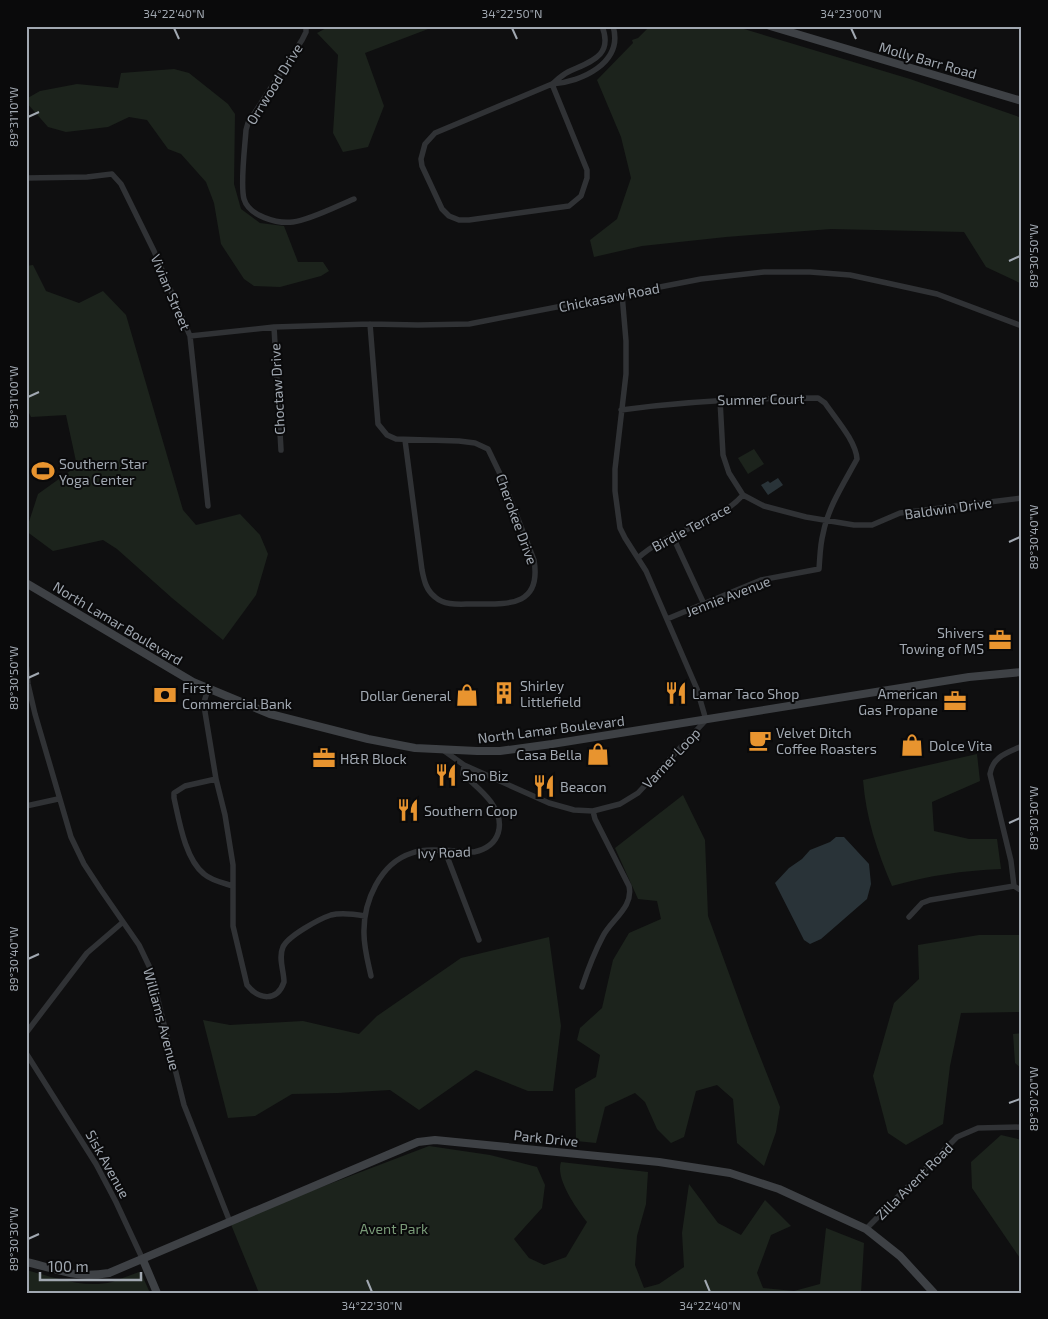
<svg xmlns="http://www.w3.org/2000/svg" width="1048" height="1319" viewBox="0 0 1048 1319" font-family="'Exo 2',sans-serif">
	<rect width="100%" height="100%" fill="#0f0f10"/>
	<path fill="#1c231c" d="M330 26H436L365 53 384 106 368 147 343 152 333 133 338 55 317 33Z
		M650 26H734L910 79 1022 118V284L986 267 964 232 831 229 726 237 642 246 594 257 590 240 617 219 631 178 621 137 597 80 633 43 632 40 638 38Z
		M174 69 189 73 228 104 235 114 234 184 241 209 260 223 284 226 298 262H323L329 271 321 276 280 287 254 286 244 279 221 244 214 203 206 182 181 154 168 149 147 120 129 117 108 127 66 132 48 127 26 102V99L40 91 77 84 118 88 121 73Z
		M33 265 46 291 79 303 103 291 126 315 183 510 196 525 240 514 260 535 268 554 256 595 223 640 172 598 117 549 103 540 53 551 26 531 38 494 77 466 66 415 31 417 26 407V266Z
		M754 449 764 464 748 474 738 458Z
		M977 754 980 781 932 802 934 831 969 839H997L1001 869C961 871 931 875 892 886 877 851 866 818 863 780Z
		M683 795 705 840 708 916 750 1031 780 1107 776 1132 764 1166 737 1143 733 1099 717 1085 696 1091 684 1137 671 1143 657 1129 645 1102 635 1093 605 1107 596 1143 576 1141 575 1089 596 1077 600 1055 577 1040 580 1028 602 1008 613 960 629 933 661 919 657 901 638 899 615 848Z
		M979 935H1022V1012L961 1013 950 1066 943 1124 906 1145 888 1133 873 1076 894 1003 919 979 918 945Z
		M549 937 561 1026 553 1091H528L476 1070 419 1110 390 1090 338 1093 292 1094 255 1116 228 1118 203 1020 230 1025 303 1021 359 1034 377 1016 461 958Z
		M1022 1033V1069L1015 1063 1013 1034Z
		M1001 1135 1022 1140V1261L972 1188 971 1162Z
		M429 1146 490 1155 537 1167 545 1185 542 1208 514 1239 529 1258 544 1265 566 1257 587 1222C577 1209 555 1179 561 1162L648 1172 646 1204 637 1236 635 1265 644 1288 659 1284 684 1267 682 1233 689 1184 718 1223 741 1235 765 1200 791 1226 771 1235 757 1273 763 1288 794 1291 820 1284 826 1228 864 1243 861 1293H259L230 1222Z
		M26 1270C54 1277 83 1289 112 1282 121 1279 130 1275 139 1272L142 1275 150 1293H26Z"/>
	<path fill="#293338" d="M778 478 783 485 768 495 761 485 768 481 770 483Z
		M836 837H844L869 864 871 884 867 899 821 939 810 944 804 940 775 883 789 868 802 859 810 850 830 842Z"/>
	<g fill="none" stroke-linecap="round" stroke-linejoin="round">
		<path stroke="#303235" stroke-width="5.5" d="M306 26V32L302 40 248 123 246 130C245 146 240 185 244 199 249 216 277 224 293 222 310 220 337 206 354 199
			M552 84 587 170V178L581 196 569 206 469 220H459L449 216 442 209 422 166 421 159 425 144 435 133 552 84C557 80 562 75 568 72 589 62 614 57 602 26
			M552 84C581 82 624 63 613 26
			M26 178 87 177 112 174 121 184 154 251 190 336 208 506
			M370 324 378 424 387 435 396 439 459 441 475 443 488 449 502 478 534 560C542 608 506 604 472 604 460 604 445 606 435 597 426 590 424 580 422 570L405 440
			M274 327 281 450
			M190 336 274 327 370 324 418 325 469 324 701 279 764 272H810L850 275 887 283 937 294 1022 326
			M720 400 723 455 729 473 743 495 764 506 806 517 854 525H872L900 513 1022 498
			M621 410C687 401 752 398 818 398L825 403C835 418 856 441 857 459 844 483 828 507 823 534 820 545 820 557 819 569L761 580 667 619
			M673 537 704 604
			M638 558C668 530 715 526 743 495
			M26 663 28 684 35 714 71 837 84 864 101 890 139 945 150 968 184 1105 230 1222
			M208 689 204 702 205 712 216 779 225 815 233 865V926L247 985C259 1000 277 1002 284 982 284 971 278 958 283 947 288 936 319 919 331 915 342 912 354 914 365 916
			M443 750 464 765 549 803 574 810 593 811 620 804 638 793 706 720 697 689 646 571 625 538 620 528 615 491V469L626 374V341L622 294
			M216 779 185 786 174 793V798C179 820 185 859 204 874 212 881 224 883 233 886
			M26 806 58 799
			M445 851 479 940
			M1014 886 1011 861 990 774C993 756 1007 753 1022 746
			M1014 886 1022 891
			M909 917 922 903 930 900 1014 886
			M371 976C368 962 364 948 364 934 363 902 380 863 412 853 429 847 456 852 474 852 501 846 506 823 491 802 483 791 472 783 463 774L464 765
			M582 987C588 969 594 953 603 936 611 920 634 907 629 886L595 819 593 811
			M26 1033 87 953 123 922
			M26 1053 96 1164 116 1202 143 1260
			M866 1229 957 1137 978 1128 1022 1127"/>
		<path stroke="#3e4145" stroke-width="8" d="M770 26 1022 101
			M26 583 193 682 270 714 368 739 415 748 477 751H500L552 744 969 677 1022 672
			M143 1260 157 1293
			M26 1262C59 1269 73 1279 109 1273L418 1142 435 1140 659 1162 730 1173 779 1189 866 1229 900 1256 934 1293"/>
	</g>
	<path fill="none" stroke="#a1a8b1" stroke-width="2" d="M174 28 179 39M512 28 517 39M851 28 856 39M28 117 39 112M1009 261 1020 256M28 397 39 392M1009 542 1020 537M28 678 39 673M1009 823 1020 818M28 959 39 954M1009 1103 1020 1099M28 1239 39 1234M367 1280 372 1292M705 1280 710 1292"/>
	<defs>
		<symbol id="stadium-bare" viewBox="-9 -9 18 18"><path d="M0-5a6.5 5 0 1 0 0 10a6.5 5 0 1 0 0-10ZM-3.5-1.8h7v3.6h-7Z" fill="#e8942f" stroke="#0a0a0b" stroke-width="2.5" paint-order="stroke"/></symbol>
		<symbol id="office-bare" viewBox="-9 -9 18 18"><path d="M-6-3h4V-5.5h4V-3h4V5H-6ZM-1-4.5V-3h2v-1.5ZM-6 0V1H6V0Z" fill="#e8942f" stroke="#0a0a0b" stroke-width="2.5" paint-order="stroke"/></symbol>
		<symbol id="building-bare" viewBox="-9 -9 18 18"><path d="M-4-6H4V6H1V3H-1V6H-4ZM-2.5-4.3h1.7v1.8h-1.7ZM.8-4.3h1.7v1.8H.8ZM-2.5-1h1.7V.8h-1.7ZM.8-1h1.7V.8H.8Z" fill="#e8942f" stroke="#0a0a0b" stroke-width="2.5" paint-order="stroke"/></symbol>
		<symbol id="restaurant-bare" viewBox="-9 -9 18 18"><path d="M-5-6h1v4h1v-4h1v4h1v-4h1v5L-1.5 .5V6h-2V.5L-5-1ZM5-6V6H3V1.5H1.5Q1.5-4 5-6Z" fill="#e8942f" stroke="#0a0a0b" stroke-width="2.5" paint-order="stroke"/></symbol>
		<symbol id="bank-bare" viewBox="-9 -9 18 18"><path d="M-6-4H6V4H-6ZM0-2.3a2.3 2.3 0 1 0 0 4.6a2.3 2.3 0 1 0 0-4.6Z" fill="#e8942f" stroke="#0a0a0b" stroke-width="2.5" paint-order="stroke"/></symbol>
		<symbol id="shop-bare" viewBox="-9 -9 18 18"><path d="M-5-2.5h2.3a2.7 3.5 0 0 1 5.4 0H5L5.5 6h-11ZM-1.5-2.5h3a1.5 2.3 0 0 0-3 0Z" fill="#e8942f" stroke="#0a0a0b" stroke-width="2.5" paint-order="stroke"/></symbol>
		<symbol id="cafe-bare" viewBox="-9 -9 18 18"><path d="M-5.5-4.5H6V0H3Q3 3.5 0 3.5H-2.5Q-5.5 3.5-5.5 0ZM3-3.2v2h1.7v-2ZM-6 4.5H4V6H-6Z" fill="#e8942f" stroke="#0a0a0b" stroke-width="2.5" paint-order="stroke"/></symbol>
	</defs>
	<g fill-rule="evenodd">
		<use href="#stadium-bare" x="27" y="455" width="32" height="32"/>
		<use href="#office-bare" x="984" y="624" width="32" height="32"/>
		<use href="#building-bare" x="488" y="677" width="32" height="32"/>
		<use href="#restaurant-bare" x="660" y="677" width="32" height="32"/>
		<use href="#bank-bare" x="149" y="679" width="32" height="32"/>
		<use href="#shop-bare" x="451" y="679" width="32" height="32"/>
		<use href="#office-bare" x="939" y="685" width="32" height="32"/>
		<use href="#cafe-bare" x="744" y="724" width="32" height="32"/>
		<use href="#shop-bare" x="896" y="729" width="32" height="32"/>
		<use href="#shop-bare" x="582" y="738" width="32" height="32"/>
		<use href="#office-bare" x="308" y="742" width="32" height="32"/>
		<use href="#restaurant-bare" x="430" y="759" width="32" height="32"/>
		<use href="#restaurant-bare" x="528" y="770" width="32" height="32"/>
		<use href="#restaurant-bare" x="392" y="794" width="32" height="32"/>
	</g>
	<g text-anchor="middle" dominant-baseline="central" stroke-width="4" stroke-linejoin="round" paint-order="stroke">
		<g font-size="14" fill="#a1a8b1" stroke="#0a0a0b">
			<text transform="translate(928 60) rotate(16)">Molly Barr Road</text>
			<text transform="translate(274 84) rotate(-58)">Orrwood Drive</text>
			<text transform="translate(171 292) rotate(67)">Vivian Street</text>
			<text transform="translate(609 297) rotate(-11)">Chickasaw Road</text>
			<text transform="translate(277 389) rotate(-93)">Choctaw Drive</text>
			<text transform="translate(761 399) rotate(-1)">Sumner Court</text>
			<text transform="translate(948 508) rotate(-8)">Baldwin Drive</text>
			<text transform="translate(517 519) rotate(70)">Cherokee Drive</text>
			<text transform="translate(691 527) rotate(-28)">Birdie Terrace</text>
			<text transform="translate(728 596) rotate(-21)">Jennie Avenue</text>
			<text transform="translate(118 623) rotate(31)">North Lamar Boulevard</text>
			<text transform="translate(551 729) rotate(-7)">North Lamar Boulevard</text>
			<text transform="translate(671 758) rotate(-47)">Varner Loop</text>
			<text transform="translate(444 852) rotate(-2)">Ivy Road</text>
			<text transform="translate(162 1019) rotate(75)">Williams Avenue</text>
			<text transform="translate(546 1138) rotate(6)">Park Drive</text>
			<text transform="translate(108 1164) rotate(61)">Sisk Avenue</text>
			<text transform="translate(914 1181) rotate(-45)">Zilla Avent Road</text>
		</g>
		<g font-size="14" fill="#a1a8b1" stroke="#0a0a0b" text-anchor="start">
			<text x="59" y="463">Southern Star<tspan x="59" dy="16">Yoga Center</tspan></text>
			<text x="984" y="632" text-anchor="end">Shivers<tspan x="984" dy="16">Towing of MS</tspan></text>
			<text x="520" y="685">Shirley<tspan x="520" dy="16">Littlefield</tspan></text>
			<text x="182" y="687">First<tspan x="182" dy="16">Commercial Bank</tspan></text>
			<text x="692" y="693">Lamar Taco Shop</text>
			<text x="938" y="693" text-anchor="end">American<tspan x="938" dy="16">Gas Propane</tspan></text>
			<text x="451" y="695" text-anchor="end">Dollar General</text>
			<text x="776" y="732">Velvet Ditch<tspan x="776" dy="16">Coffee Roasters</tspan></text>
			<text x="929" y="745">Dolce Vita</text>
			<text x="582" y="754" text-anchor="end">Casa Bella</text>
			<text x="340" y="758">H&amp;R Block</text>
			<text x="462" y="775">Sno Biz</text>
			<text x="560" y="786">Beacon</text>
			<text x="424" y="810">Southern Coop</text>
		</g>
		<g font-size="14" fill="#7a9b78" stroke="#0a0a0b">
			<text x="394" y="1228">Avent Park</text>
		</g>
	</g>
	<rect width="1048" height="1319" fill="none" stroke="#0a0a0b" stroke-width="55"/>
	<path d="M40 1272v8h101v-8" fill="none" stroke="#a1a8b1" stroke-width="2.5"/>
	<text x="48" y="1272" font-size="15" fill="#a1a8b1" stroke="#0a0a0b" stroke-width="4" paint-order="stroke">100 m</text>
	<rect x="28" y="28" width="992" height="1264" fill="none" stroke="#a1a8b1" stroke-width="2"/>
	<g font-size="12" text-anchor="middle" fill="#a1a8b1">
		<text x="174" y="18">34°22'40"N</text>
		<text x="512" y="18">34°22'50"N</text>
		<text x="851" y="18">34°23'00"N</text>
		<text transform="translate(14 117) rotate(-90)" y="4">89°31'10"W</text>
		<text transform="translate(1034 256) rotate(-90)" y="4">89°30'50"W</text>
		<text transform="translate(14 397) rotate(-90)" y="4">89°31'00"W</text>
		<text transform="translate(1034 537) rotate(-90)" y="4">89°30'40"W</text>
		<text transform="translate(14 678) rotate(-90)" y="4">89°30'50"W</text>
		<text transform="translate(1034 818) rotate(-90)" y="4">89°30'30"W</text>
		<text transform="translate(14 959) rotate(-90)" y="4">89°30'40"W</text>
		<text transform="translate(1034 1099) rotate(-90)" y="4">89°30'20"W</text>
		<text transform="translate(14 1239) rotate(-90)" y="4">89°30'30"W</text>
		<text x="372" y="1310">34°22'30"N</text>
		<text x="710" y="1310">34°22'40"N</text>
	</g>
</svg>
